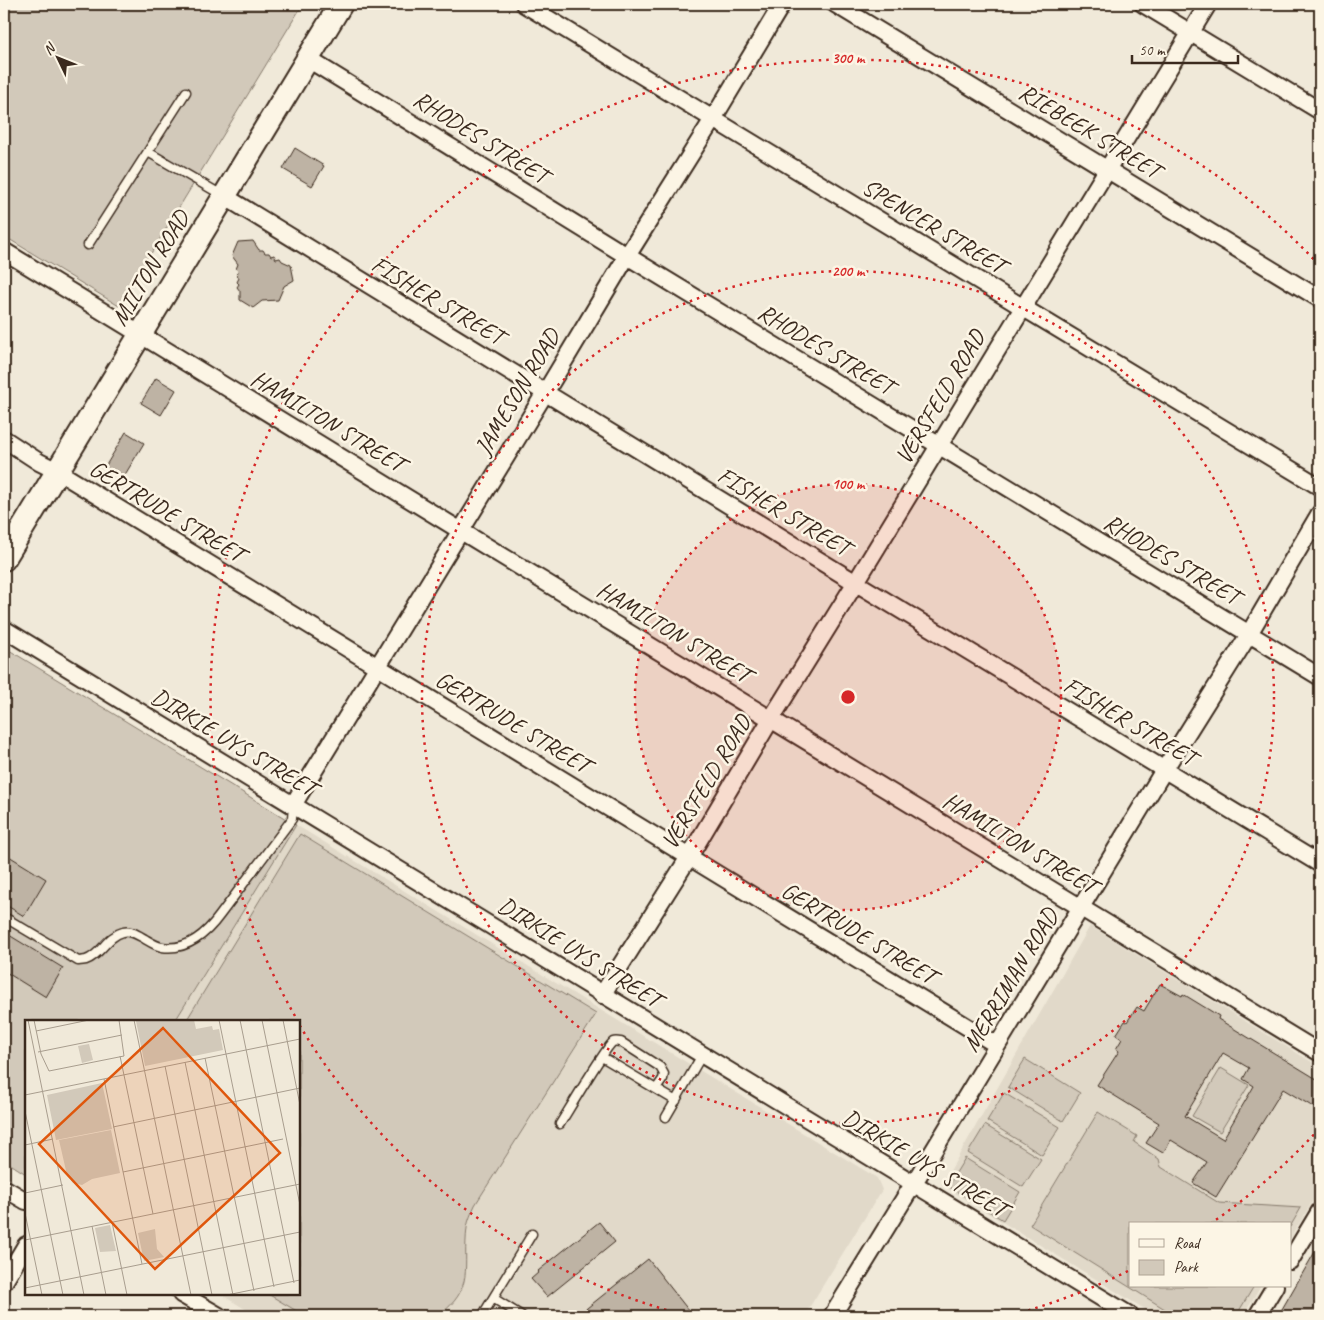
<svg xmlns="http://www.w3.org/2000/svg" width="1324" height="1320" viewBox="0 0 1324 1320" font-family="Caveat,sans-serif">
	<rect width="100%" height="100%" fill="#f0e9d9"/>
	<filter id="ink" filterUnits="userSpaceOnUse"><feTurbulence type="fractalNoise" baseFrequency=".02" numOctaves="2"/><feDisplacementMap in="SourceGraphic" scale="10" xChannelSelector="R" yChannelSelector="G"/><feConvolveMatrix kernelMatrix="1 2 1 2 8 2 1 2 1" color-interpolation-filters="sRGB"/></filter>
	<g filter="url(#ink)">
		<path fill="#e1d9c9" d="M296 825 877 1178 882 1190 804 1316H257L220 1294H299V1021H175Z
			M1090 926 1320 1067V1189L1290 1239V1224H1130V1286H1261L1243 1316H1156L942 1185Z"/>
		<path fill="#d2c9ba" stroke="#867a6c" d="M4 4H303L119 306 4 236Z
			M4 647 296 825 175 1021H26V1174L4 1160Z
			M300 834 596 1014 475 1205C472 1212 468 1220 467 1228 462 1268 476 1288 438 1316H305L268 1294H299V1021H186Z
			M1025 1059 1080 1093 1063 1121 1008 1087Z
			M1221 1068 1249 1085 1220 1132 1192 1116Z
			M1004 1093 1060 1127 1042 1155 987 1121Z
			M1098 1112 1137 1136 1134 1142 1159 1159 1161 1167 1219 1203 1301 1208 1290 1227V1224H1130V1286H1254L1236 1316H1176L1030 1225Z
			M985 1125 1041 1159 1023 1187 968 1153Z
			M965 1158 1020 1192 1003 1220 948 1186Z"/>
		<path fill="#beb3a4" stroke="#3b2a1e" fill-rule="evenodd" d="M295 148 324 166 312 186 283 169Z
			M253 241 259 250H263L265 253H269L271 256 274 255 276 259 280 258 282 261 291 265 294 280 284 286 278 300 262 301 253 308 240 300V291L237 287 239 284 237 282 239 278 237 275 238 271 236 269 238 264 232 256 238 242Z
			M156 378 176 390 161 415 141 403Z
			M126 432 144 443 123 478 105 467Z
			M4 853 46 879 24 916 4 904Z
			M4 932 63 968 46 997 4 971Z
			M1160 984 1182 996 1183 994 1219 1016 1218 1019 1320 1081V1111L1283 1089 1216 1197 1193 1183 1207 1162 1171 1140 1163 1153 1146 1143 1159 1123 1097 1085 1119 1051 1116 1049 1122 1039 1116 1035 1125 1021 1127 1022 1137 1007 1144 1011ZM1223 1053 1249 1068 1243 1079 1254 1086 1223 1139 1185 1116Z
			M599 1222 615 1242 547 1297 531 1279 539 1272 538 1271Z
			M1320 1243V1316H1278Z
			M648 1259 693 1316H577L627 1276Z"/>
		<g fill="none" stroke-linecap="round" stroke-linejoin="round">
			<defs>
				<path id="lane" d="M148 152 222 195
					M88 245 186 92
					M4 917 78 961C79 961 86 960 86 960 101 955 107 936 123 932 131 930 138 935 145 939 150 942 156 946 162 947 187 951 207 933 220 915L292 819 293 805
					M602 1057 676 1101
					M666 1117 702 1055
					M560 1124C567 1113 607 1045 613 1042 616 1041 618 1042 621 1042L660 1067 664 1074 663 1079 656 1089
					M493 1298 522 1316
					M482 1316 532 1234"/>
				<path id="street" d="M524 4 1032 313 1320 487
					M835 4 1320 299
					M1143 4 1320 111
					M308 59 627 256 1320 677
					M224 196 843 575 1320 864
					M4 251 471 537 1320 1053
					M4 439 39 462 57 471 997 1045
					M4 629 1131 1316
					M293 805 545 393 627 256 713 119 782 4
					M602 995 689 857 771 719 856 582 1208 4
					M4 1188 26 1201
					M1290 1261 1320 1211
					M4 1282 26 1245
					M181 1294 219 1316
					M832 1316 920 1173 1164 770 1243 644 1320 513
					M1257 1316 1275 1286"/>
				<path id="secondary" d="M4 559 341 4"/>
			</defs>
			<use href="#lane" stroke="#3b2a1e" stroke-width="11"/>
			<use href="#street" stroke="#3b2a1e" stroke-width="20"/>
			<use href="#secondary" stroke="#3b2a1e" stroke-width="26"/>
			<use href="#lane" stroke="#fcf5e5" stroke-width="8"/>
			<use href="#street" stroke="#fcf5e5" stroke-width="16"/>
			<use href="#secondary" stroke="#fcf5e5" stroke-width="22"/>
		</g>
	</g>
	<circle cx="848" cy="697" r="213" fill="#d62828" fill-opacity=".12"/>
	<g fill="none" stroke="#d62828" stroke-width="2.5" stroke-dasharray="2.5 5">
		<circle cx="848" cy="697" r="213"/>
		<circle cx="848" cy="697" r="426"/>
		<path d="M1319 1129A639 639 0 0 1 1210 1224M1128 1271A639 639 0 0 1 1008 1316M688 1316A639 639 0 0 1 300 1026M295 1016A639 639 0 0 1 1319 265"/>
	</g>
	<g text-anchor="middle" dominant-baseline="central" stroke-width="5" stroke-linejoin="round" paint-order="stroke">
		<g font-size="24" fill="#3b2a1e" stroke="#fcf5e5">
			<text transform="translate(1090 131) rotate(31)">RIEBEEK STREET</text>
			<text transform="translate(481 137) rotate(32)">RHODES STREET</text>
			<text transform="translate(934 226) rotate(31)">SPENCER STREET</text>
			<text transform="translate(150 268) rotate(-59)">MILTON ROAD</text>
			<text transform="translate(438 300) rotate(31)">FISHER STREET</text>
			<text transform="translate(826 349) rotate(31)">RHODES STREET</text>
			<text transform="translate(517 392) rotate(-59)">JAMESON ROAD</text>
			<text transform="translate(940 397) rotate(-59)">VERSFELD ROAD</text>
			<text transform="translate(328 421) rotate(31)">HAMILTON STREET</text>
			<text transform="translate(167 511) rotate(31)">GERTRUDE STREET</text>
			<text transform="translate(784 511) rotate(31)">FISHER STREET</text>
			<text transform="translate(1172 559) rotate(31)">RHODES STREET</text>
			<text transform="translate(674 632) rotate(31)">HAMILTON STREET</text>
			<text transform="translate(1130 721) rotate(31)">FISHER STREET</text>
			<text transform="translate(513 722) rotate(31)">GERTRUDE STREET</text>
			<text transform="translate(234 742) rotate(31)">DIRKIE UYS STREET</text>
			<text transform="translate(706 782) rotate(-59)">VERSFELD ROAD</text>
			<text transform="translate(1020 843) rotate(31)">HAMILTON STREET</text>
			<text transform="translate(859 933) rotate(31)">GERTRUDE STREET</text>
			<text transform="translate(580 952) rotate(32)">DIRKIE UYS STREET</text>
			<text transform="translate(1010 980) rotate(-59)">MERRIMAN ROAD</text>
			<text transform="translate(925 1163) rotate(31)">DIRKIE UYS STREET</text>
		</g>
	</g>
	<g transform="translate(25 1020)">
		<rect width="275" height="275" fill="#f0e9d9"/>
		<path d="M169 0 171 9 187 6 188 10 194 9 198 30 120 46 111 1ZM64 24 68 40 57 43 53 26ZM77 63 87 109 31 120 22 75ZM86 110 95 153 67 159 57 165 48 163 42 155 34 120ZM85 205 91 231 75 232 70 208ZM130 209 132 229 139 237 119 241 113 213Z" fill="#d2c9ba"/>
		<path fill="none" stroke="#a89d8e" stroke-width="1" d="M3 0 59 275M9 0 16 34 24 51 99 36 94 0M109 0 166 275M194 0 249 267M215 0 269 263M237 0 275 185M258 0 275 85M11 11 64 0M13 32 97 15M95 36 128 194M180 38 229 271M160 42 208 275M140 46 187 275M79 59 117 244M0 75 275 19M0 91 38 275M88 107 275 68M0 125 28 119M98 152 258 119M0 173 38 165M0 193 17 275M87 202 102 275M67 206 81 275M0 220 275 164M0 268 275 212M202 275 275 260"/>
		<path fill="#df570d" fill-opacity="0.15" stroke="#df570d" stroke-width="2.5" d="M138 8 255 133 130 249 14 124Z"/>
		<rect width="275" height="275" fill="none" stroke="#3b2a1e" stroke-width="2.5"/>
	</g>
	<circle cx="848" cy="697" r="8" fill="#d62828" stroke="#fcf5e5" stroke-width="2.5"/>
	<g font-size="15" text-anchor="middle" font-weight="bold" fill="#d62828" stroke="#fcf5e5" stroke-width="5" stroke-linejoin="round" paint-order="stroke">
		<text x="848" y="63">300 m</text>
		<text x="848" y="276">200 m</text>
		<text x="848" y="489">100 m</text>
	</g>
	<rect width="1324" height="1320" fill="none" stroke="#fcf5e5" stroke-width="20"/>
	<rect x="10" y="10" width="1304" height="1300" fill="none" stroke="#3b2a1e" stroke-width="2" filter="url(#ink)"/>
	<rect x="1129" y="1222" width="162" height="65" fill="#fcf5e5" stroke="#afa495"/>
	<rect x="1139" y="1239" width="25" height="8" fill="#fcf5e5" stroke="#afa495"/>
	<text x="1174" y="1248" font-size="15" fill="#3b2a1e">Road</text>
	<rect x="1139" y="1260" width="25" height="15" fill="#d2c9ba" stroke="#afa495"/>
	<text x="1174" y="1272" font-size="15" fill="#3b2a1e">Park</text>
	<g transform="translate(58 58) rotate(313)" stroke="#fcf5e5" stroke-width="4" paint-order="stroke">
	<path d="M0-4L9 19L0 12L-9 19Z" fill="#3b2a1e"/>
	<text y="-8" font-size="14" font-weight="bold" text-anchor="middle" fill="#3b2a1e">N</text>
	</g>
	<path d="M1132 55v8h106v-8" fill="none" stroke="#3b2a1e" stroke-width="2.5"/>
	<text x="1139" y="55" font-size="15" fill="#3b2a1e" stroke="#fcf5e5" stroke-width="4" paint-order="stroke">50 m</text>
</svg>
